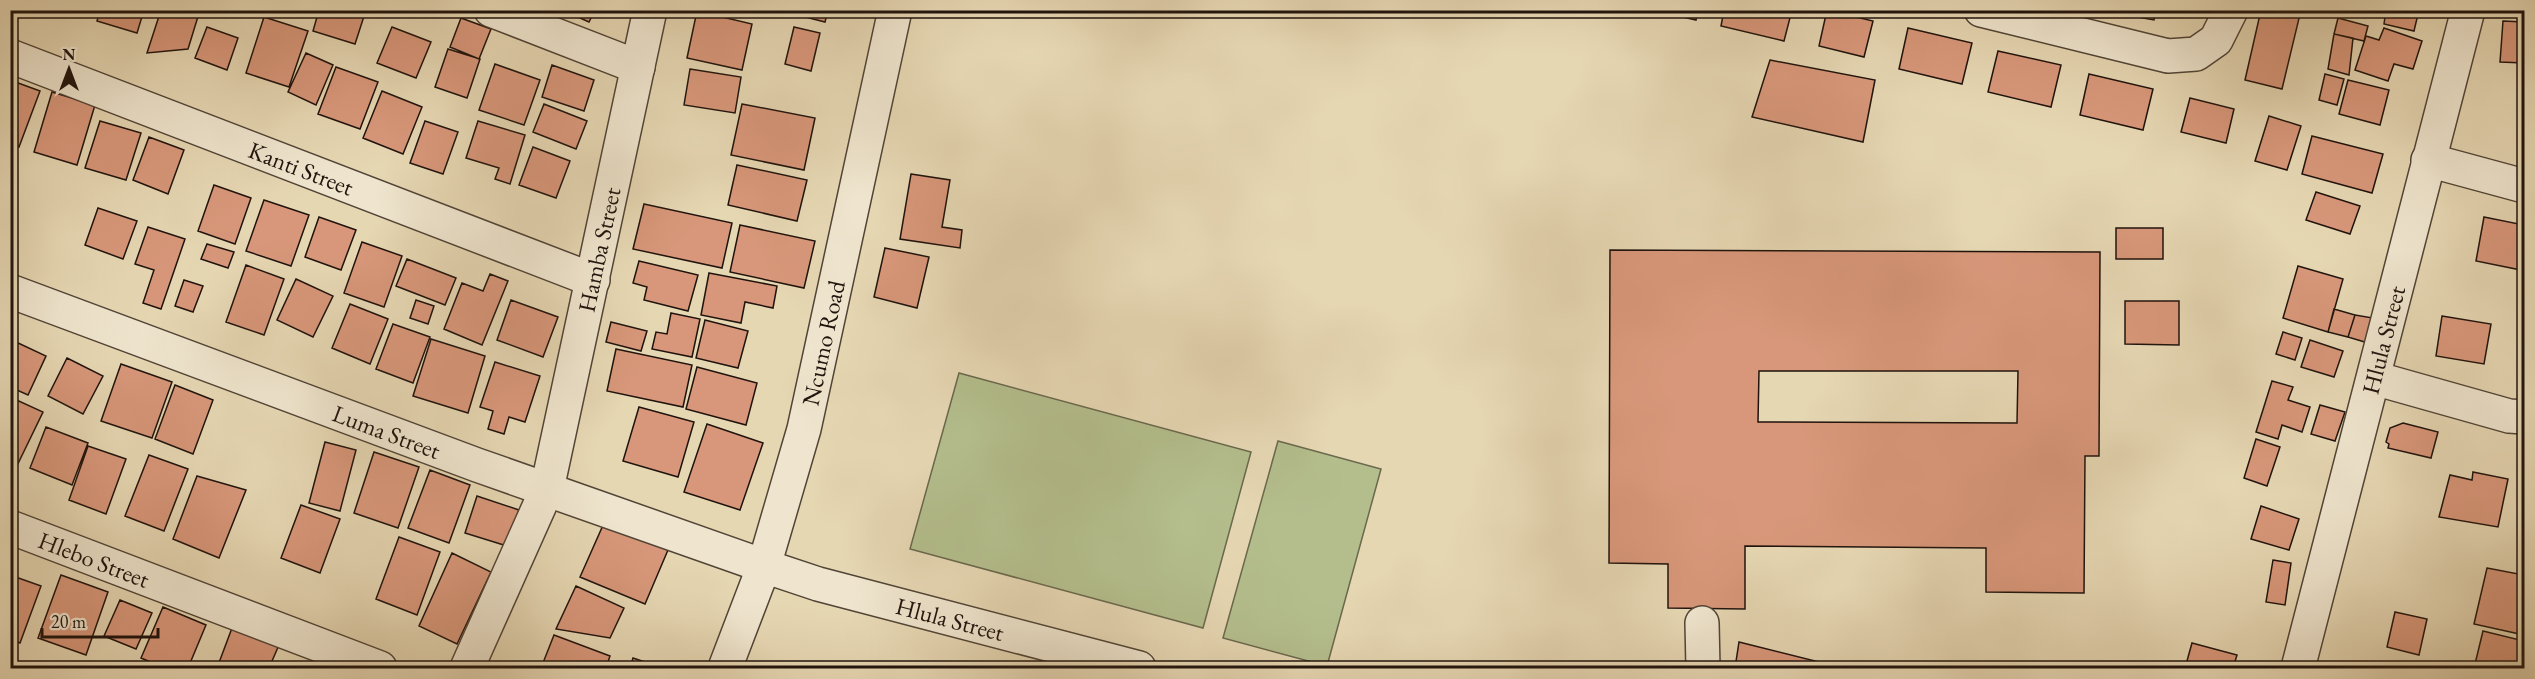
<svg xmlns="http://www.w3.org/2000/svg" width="2535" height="679" viewBox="0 0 2535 679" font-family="'EB Garamond',serif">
	<rect width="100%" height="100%" fill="#e6d7b3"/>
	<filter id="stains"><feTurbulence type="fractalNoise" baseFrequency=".00333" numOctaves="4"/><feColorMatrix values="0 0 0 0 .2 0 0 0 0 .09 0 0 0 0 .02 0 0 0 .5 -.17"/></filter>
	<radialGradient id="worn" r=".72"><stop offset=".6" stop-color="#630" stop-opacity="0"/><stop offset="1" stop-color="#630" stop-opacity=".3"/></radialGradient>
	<path fill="#b4be8d" stroke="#6a684d" stroke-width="1.5" d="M959 373 1251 452 1203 628 910 549Z
		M1278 441 1381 469 1327 666 1223 638Z"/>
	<path fill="#d8977a" stroke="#1f130d" stroke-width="1.5" fill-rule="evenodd" d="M100 10H144L137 33 97 21Z
		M161 10H200L188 49 147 53Z
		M319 10H366L355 44 313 31Z
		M562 10H595L589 22Z
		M778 10H828L825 22Z
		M1653 10H1698L1696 20Z
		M1724 10H1792L1784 41 1721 26Z
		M1827 10 1873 21 1864 57 1819 46Z
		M2132 10H2156L2154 20 2131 16Z
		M2261 10H2301L2282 89 2245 80Z
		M2386 10H2419L2414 31 2384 24Z
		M697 11 752 24 742 70 687 58Z
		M264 17 308 31 289 87 246 73Z
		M461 18 491 29 479 59 450 47Z
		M2338 18 2368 26 2364 41 2334 34Z
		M2503 21 2524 22V63L2500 62Z
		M207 27 238 38 227 70 195 58Z
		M392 27 431 42 416 78 377 63Z
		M794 27 820 33 811 71 785 64Z
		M1908 28 1972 43 1962 84 1899 69Z
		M2384 28 2422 41 2413 69 2394 64 2388 81 2355 70 2366 36 2379 40Z
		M2334 34 2353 38 2349 75 2328 69Z
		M448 49 480 59 467 98 435 87Z
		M1998 51 2061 65 2051 107 1988 92Z
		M306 53 333 65 316 105 288 92Z
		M1770 60 1875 80 1863 142 1752 117Z
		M495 64 540 80 524 125 479 110Z
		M552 65 594 80 584 111 542 97Z
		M336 67 378 82 360 129 318 114Z
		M690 69 741 77 735 113 684 105Z
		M2089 74 2153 89 2143 130 2080 115Z
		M2325 74 2344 79 2337 105 2319 100Z
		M10 80 40 91 19 147 10 143Z
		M2348 80 2389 90 2380 125 2339 114Z
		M382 91 422 107 403 154 363 138Z
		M52 92 95 105 77 165 34 152Z
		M2190 98 2234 109 2226 143 2181 132Z
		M544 104 587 121 576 149 533 132Z
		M742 104 815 118 804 170 731 155Z
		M2269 116 2301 126 2287 170 2255 161Z
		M100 121 141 133 126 180 85 168Z
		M425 121 458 132 443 174 410 163Z
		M478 121 525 135 510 184 495 179 499 168 466 158Z
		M2312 136 2383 154 2372 193 2302 174Z
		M149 137 184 150 168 194 133 180Z
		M533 147 570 161 556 198 519 185Z
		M737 165 807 180 797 221 728 205Z
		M911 174 950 180 942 227 962 230 960 248 900 239Z
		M214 185 251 198 235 244 198 231Z
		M2316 192 2360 206 2350 234 2306 220Z
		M264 200 309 215 291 266 246 251Z
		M644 204 732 223 722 268 633 249Z
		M98 208 137 221 123 259 85 245Z
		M319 217 356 230 341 270 305 257Z
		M2484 217 2524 225V249L2521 270 2476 261Z
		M740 225 815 241 804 288 730 272Z
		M148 227 185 239 161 309 143 303 154 270 135 264Z
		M2116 228H2163V259H2116Z
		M362 242 402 256 384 307 344 293Z
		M207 244 234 252 228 268 201 259Z
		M885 248 929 257 917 308 874 297Z
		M1610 250 2100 252 2099 456H2085L2084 593 1986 592V548L1745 546V609L1668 608V564L1609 563ZM1759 371H2018L2017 423 1758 422Z
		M407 259 456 278 445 305 396 286Z
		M639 261 698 275 688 311 644 300 647 287 633 283Z
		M246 265 284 279 264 335 226 322Z
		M2298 266 2343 279 2328 332 2283 318Z
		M709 273 777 286 773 308 745 302 741 323 701 315Z
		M490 274 508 281 482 345 444 329 462 283 483 291Z
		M296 279 333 296 313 337 277 320Z
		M184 280 203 286 193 312 175 306Z
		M416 300 434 306 428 324 410 318Z
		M511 300 558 317 543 357 497 340Z
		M2125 301H2179V345L2125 344Z
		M350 304 388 319 370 364 332 348Z
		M2334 309 2355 315 2348 337 2328 332Z
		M671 313 700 319 692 357 652 349 656 332 667 334Z
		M2355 315 2373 318 2368 343 2348 337Z
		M2442 316 2491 324 2484 364 2436 356Z
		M705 320 748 331 738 368 696 358Z
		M611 322 647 331 641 351 606 342Z
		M393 324 430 337 413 383 376 369Z
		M2283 332 2302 338 2295 360 2276 354Z
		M431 339 485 356 468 413 413 396Z
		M2310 340 2343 351 2334 377 2301 367Z
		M16 342 46 356 28 395 10 387V353Z
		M616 349 692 365 683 407 607 391Z
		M67 358 103 376 83 414 48 396Z
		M495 362 540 376 525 422 509 417 504 434 488 429 493 411 480 407Z
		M121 364 172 382 152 438 101 421Z
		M697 367 757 383 746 425 686 409Z
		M2272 381 2293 387 2288 400 2310 407 2302 432 2282 425 2278 439 2256 432Z
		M175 385 213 400 193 454 155 439Z
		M10 397 43 412 12 476 10 475Z
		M2320 405 2345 412 2335 441 2311 434Z
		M639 407 694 422 678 477 623 461Z
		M2403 423 2438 432 2431 458 2388 448 2389 444 2386 442 2390 428Z
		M707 424 763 443 740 510 684 492Z
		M46 427 88 443 72 485 30 468Z
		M2256 439 2280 447 2267 486 2244 478Z
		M325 442 356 450 340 511 309 503Z
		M88 446 126 459 106 514 69 500Z
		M374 452 419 467 398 528 354 513Z
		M149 455 188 469 164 531 125 516Z
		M430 470 470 485 449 543 408 528Z
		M2473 472 2508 479 2498 527 2439 517 2450 475 2472 480Z
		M197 476 246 490 219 558 173 539Z
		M477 496 519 510 507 546 465 533Z
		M301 505 340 519 320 573 281 558Z
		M2261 506 2299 519 2289 550 2251 539Z
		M604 523 668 550 645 604 580 577Z
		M399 537 440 552 417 615 376 599Z
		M452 553 491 572 457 644 419 626Z
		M2273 560 2291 563 2285 605 2266 602Z
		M2487 568 2524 575V635L2474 624Z
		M10 575 41 586 20 643 10 639Z
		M61 575 108 592 86 655 38 638Z
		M576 586 624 608 610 638 556 629Z
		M120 600 152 613 136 649 104 636Z
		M163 607 206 625 188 668H165L141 658Z
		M2395 612 2427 619 2419 655 2387 647Z
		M235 620 282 638 269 668H217Z
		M2483 631 2524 641V668H2474Z
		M554 635 610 656 606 668H541Z
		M1739 642 1843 668H1735Z
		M2192 643 2237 655 2233 668H2185Z
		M633 658 663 668H630Z"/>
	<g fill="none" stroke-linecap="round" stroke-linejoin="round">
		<defs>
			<g id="minor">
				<path d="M491 10 638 67"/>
				<path d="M1981 10 2168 56 2196 54 2216 40 2231 10"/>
				<path id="s1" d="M10 56 593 280"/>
				<path d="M2428 160 2524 186"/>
				<path id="s2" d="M10 291 477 465 764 566 818 584 1139 668"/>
				<path d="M2374 378 2509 416 2524 417"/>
				<path id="s3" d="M10 527 380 668"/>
				<path d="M1702 623 1703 668"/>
				<path id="s4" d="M467 668 547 489 650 10"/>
				<path id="s5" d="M725 668 764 566 804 429 895 10"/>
				<path id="s6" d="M2298 668 2468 10"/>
			</g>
		</defs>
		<use href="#minor" stroke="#514436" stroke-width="36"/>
		<use href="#minor" stroke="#efe5ce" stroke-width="33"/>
	</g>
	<g text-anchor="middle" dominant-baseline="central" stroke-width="5" stroke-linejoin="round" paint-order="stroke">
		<g font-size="24" fill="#1f130d" stroke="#efe5ce">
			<text stroke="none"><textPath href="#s1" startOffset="312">Kanti Street</textPath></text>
			<text stroke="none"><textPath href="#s4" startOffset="441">Hamba Street</textPath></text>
			<text stroke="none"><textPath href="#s6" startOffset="339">Hlula Street</textPath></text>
			<text stroke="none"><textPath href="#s5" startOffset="340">Ncumo Road</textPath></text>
			<text stroke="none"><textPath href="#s2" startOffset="402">Luma Street</textPath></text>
			<text stroke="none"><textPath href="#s3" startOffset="90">Hlebo Street</textPath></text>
			<text stroke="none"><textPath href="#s2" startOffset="996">Hlula Street</textPath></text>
		</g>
	</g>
	<rect width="2535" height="679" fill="none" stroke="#e6d7b3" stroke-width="36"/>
	<rect x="12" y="12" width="2511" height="655" fill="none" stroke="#1f130d" stroke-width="3"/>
	<rect x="18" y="18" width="2499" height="643" fill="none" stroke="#1f130d" stroke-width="1.5"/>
	<g transform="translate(69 69)" stroke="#efe5ce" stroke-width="4.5" paint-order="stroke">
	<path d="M0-4.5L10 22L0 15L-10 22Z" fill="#1f130d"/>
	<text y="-9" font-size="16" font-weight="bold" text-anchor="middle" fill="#1f130d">N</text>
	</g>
	<path d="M42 628v9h116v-9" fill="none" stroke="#1f130d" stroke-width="3"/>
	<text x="51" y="628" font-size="18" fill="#1f130d" stroke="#efe5ce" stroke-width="4.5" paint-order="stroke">20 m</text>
	<rect width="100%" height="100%" filter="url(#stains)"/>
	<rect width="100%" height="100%" fill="url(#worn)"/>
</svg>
